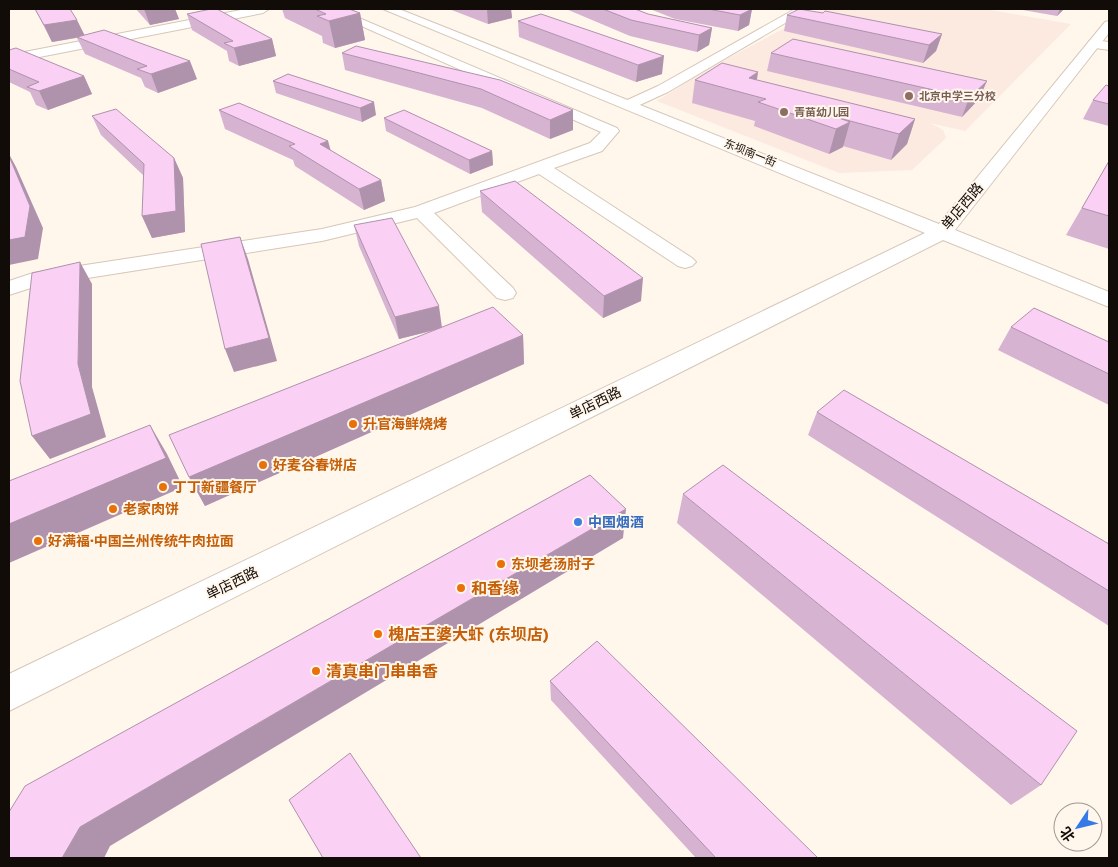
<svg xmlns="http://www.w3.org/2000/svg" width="1118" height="867" viewBox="0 0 1118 867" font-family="'Work Sans','Noto Sans SC',sans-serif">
	<rect width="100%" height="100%" fill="#fff6ec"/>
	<path fill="#fce9e0" d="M821 9H984L1071 24 965 131 930 123 943 130 946 138 912 170 839 173 657 101 708 69Z"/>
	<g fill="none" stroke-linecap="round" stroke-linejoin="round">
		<defs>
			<path id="street" d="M246 9H269L263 13 9 63V55Z
				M323 9H338L617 128 619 131 602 151 554 168 692 258 696 262 692 266 685 268 678 266 539 174 434 213 513 288 516 293 513 298 505 300 497 298 417 218 322 241 37 286 9 295V281L33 273 322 229 415 207 590 143 601 132Z
				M795 9H809L668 92 633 108 628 110 620 105 623 102 658 86Z
				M1094 40 1109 42V50L1089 47 1088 44 1089 41Z"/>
			<path id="secondary" d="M383 9H399L939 224 1105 22 1109 21V33L955 230 1109 292V307L943 240 9 711V674L925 233Z"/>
		</defs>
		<use href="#street" stroke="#d6c7b8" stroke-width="2"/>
		<use href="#secondary" stroke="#d6c7b8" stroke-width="2"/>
		<use href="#street" fill="#fff" fill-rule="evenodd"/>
		<use href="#secondary" fill="#fff" fill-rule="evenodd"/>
	</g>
	<path fill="#d7b3d2" d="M35 9H70L84 35 197 79 158 93 145 87 141 78 85 54 77 38 52 42Z
		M136 9H175L179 19 150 25Z
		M282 9H349L360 13 365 40 335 48 323 43 322 36 285 18Z
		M449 9H511L512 18 488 24Z
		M566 9H635L648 14 712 28 709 45 697 52 630 36Z
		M650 9H752L749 25 738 31 675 19Z
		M1017 9H1064L1057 16Z
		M187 14 272 39 276 56 239 66 229 61 227 51 192 30Z
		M787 15 942 34 936 51 923 63 784 31Z
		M518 21 662 74 636 82 519 37Z
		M9 50 84 76 92 94 48 110 36 105 30 92 9 82Z
		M342 53 573 110V130L550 139 482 108 345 70Z
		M771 53 979 99 962 117 767 71Z
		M758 72 757 80 915 119 907 144 891 160 843 146V147L829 154 754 126 755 121 692 103 695 80Z
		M288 74 376 115 362 122 276 93 273 81Z
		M1109 86V126L1083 119 1093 100Z
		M219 110 328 141 331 151 381 180 385 201 364 210 295 166 293 160 225 129Z
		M92 116 174 158 183 178 185 232 152 238 142 216 144 176 101 135Z
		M384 118 492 151 493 165 470 174 386 131Z
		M1109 161V249L1066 235Z
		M480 191 641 301 603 318 482 212Z
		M354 225 442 327 523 335 524 364 205 506 189 477 432 331 399 339 359 246Z
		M1011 327 1109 342V405L998 350Z
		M817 412 1109 544V626L808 435Z
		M683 494 1041 785 1011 805 677 523Z
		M550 681 818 858H696L551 700Z"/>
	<path fill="#af92ab" d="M144 9H175L179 19 150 25Z
		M487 9H511L512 18 488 24Z
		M752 9 749 25 738 31 740 15Z
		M1060 9H1064L1057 16Z
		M360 13 365 40 335 48 329 21Z
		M77 20 85 36 52 42 44 25Z
		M712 28 709 45 697 52 699 35Z
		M942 34 936 51 923 63 929 45Z
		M272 39 276 56 239 66 234 48Z
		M664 56 662 74 636 82 638 65Z
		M190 61 197 79 158 93 151 74Z
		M758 72 754 95 749 78Z
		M84 76 92 94 48 110 39 91Z
		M987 81 979 99 962 117 969 98Z
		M374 102 376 115 362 122 360 108Z
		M573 110V130L550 139V120Z
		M915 119 907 144 891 160 899 134Z
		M850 122 843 147 829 154 836 129Z
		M328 141 333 161 320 144Z
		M492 151 493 165 470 174 469 160Z
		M9 154 16 167 43 228 38 259 9 265Z
		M174 158 183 178 185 232 152 238 142 216Z
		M381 180 385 201 364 210 359 189Z
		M240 237 248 259 277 361 234 372 225 349Z
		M80 262 92 284V387L106 437 50 459 32 436 78 364Z
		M643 278 641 301 603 318 604 296Z
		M439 306 442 328 399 339 395 317Z
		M523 335 524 364 205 506 189 477Z
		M150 425 167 454 183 487 9 563V524Z
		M626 509 623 538 110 846 104 858H62L80 827Z"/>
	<path fill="#fad0f4" stroke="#af92ab" d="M35 9H70L77 20 44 25Z
		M211 9H217L272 39 234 48 224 43 233 41 187 14Z
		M315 9H349L360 13 329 21 317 16 326 14Z
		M603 9H635L648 14 712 28 699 35 631 20Z
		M708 9H752L740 15Z
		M799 9 823 13 825 11 942 34 929 45 787 15Z
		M541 14 664 56 638 65 518 21Z
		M104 30 190 61 151 74 137 69 147 66 77 37Z
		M793 39 987 81 969 98 771 53Z
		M356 46 500 80 573 110 550 120 481 89 342 53Z
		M16 48 84 76 39 91 27 87 39 82 9 69V50Z
		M722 63 758 72 749 78 915 119 899 134 839 118 850 122 836 129 758 102 766 99 695 80Z
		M288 74 374 102 360 108 273 81Z
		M1106 85 1109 86V104L1093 100Z
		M239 103 328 141 320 144 381 180 359 189 289 146 295 144 219 110Z
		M116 109 174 158 176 211 142 216 144 164 92 116Z
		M404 110 492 151 469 160 384 118Z
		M9 156 30 206 25 237 9 240Z
		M1109 161V216L1082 208Z
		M515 181 643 278 604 296 480 191Z
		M392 218 439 306 395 317 354 225Z
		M240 237 269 338 225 349 201 244Z
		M80 262 78 364 91 414 32 436 20 381 32 273Z
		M493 307 523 335 189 477 169 435Z
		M1034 308 1109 342V374L1011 327Z
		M844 390 1109 544V591L817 412Z
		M150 425 166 458 9 524V481Z
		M723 465 1077 731 1041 785 683 494Z
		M590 475 626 509 80 827 62 858H9V812L25 786Z
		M597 641 818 858H716L550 681Z
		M350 753 421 858H323L289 800Z"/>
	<g fill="#8d6e63" stroke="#fff6ec" stroke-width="2">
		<circle cx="909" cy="96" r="5"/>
		<circle cx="784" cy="112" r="5"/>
	</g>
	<g fill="#e8710a" stroke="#fff6ec" stroke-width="2">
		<circle cx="353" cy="424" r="5"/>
		<circle cx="263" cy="465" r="5"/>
		<circle cx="163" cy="487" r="5"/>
		<circle cx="113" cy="509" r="5"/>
		<circle cx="38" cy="541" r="5"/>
		<circle cx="501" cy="564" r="5"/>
		<circle cx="461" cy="588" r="5"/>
		<circle cx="378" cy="634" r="5"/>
		<circle cx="316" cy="671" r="5"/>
	</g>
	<circle fill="#3f7fe0" stroke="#fff6ec" stroke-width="2" cx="578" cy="522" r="5"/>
	<g text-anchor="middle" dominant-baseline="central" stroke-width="4" stroke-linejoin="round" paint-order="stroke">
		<g font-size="11" font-weight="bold" fill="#785e54" stroke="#fff6ec" text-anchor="start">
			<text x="919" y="96">北京中学三分校</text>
			<text x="794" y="112">青苗幼儿园</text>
		</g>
		<g font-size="11" fill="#110c07" stroke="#fff6ec">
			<text transform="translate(750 153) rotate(22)">东坝南一街</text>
		</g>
		<g font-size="14" fill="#110c07" stroke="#fff6ec">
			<text transform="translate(962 206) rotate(-50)">单店西路</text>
			<text transform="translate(595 403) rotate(-26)">单店西路</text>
			<text transform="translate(232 583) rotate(-26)">单店西路</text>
		</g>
		<g font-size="14" font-weight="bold" fill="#c56008" stroke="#fff6ec" text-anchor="start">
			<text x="363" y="424">升官海鲜烧烤</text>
			<text x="273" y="465">好麦谷春饼店</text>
			<text x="173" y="487">丁丁新疆餐厅</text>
			<text x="123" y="509">老家肉饼</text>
			<text x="48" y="541">好满福·中国兰州传统牛肉拉面</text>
			<text x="511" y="564">东坝老汤肘子</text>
		</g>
		<g font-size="14" font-weight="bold" fill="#366cbe" stroke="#fff6ec" text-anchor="start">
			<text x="588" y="522">中国烟酒</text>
		</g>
		<g font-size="16" font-weight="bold" fill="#c56008" stroke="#fff6ec" text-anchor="start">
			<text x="471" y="588">和香缘</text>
			<text x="388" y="634">槐店王婆大虾 (东坝店)</text>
			<text x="326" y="671">清真串门串串香</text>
		</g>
	</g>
	<rect width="1118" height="867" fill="none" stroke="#110c07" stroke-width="20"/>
	<g transform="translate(1078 827) rotate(235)"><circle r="24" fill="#fff6ec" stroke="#a09890"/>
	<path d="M0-4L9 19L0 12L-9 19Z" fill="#367ae8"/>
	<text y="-8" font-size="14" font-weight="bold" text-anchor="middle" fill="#110c07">北</text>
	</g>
</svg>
